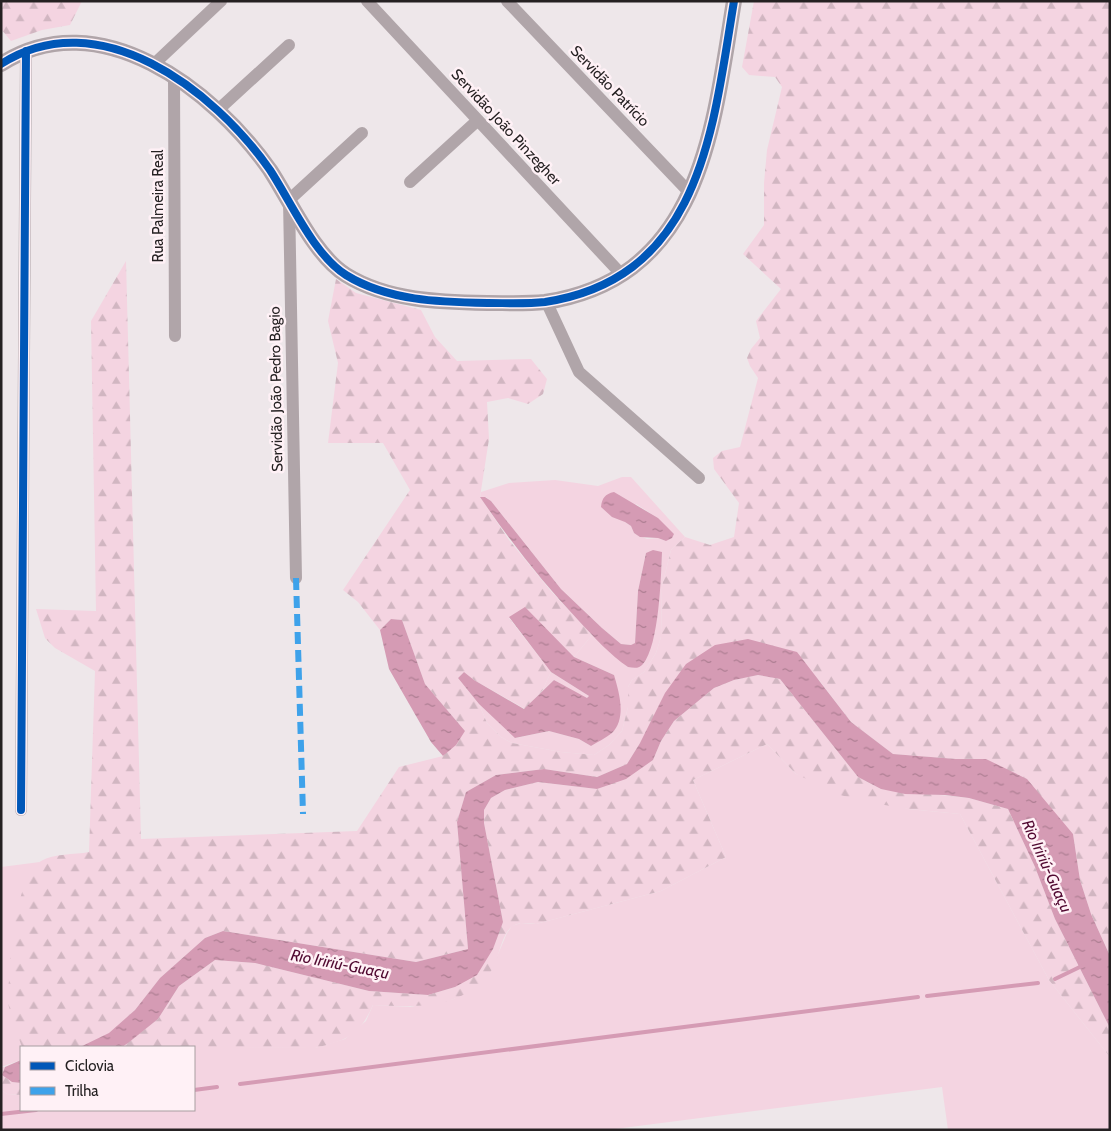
<svg xmlns="http://www.w3.org/2000/svg" width="1111" height="1131" viewBox="0 0 1111 1131" font-family="Cabin,sans-serif">
	<defs>
		<pattern id="forest-firs" width="22" height="20" patternUnits="userSpaceOnUse" patternTransform="scale(1.25)"><rect width="22" height="20" fill="#f4d4e1"/><path d="M5 1l3.5 6h-7zM16 11l3.5 6h-7z" fill="#d1b6c1"/></pattern>
		<pattern id="water-ripples" width="26" height="14" patternUnits="userSpaceOnUse" patternTransform="scale(1.25)"><rect width="26" height="14" fill="#d59bb4"/><path d="M2 4q2-2 4 0t4 0M15 11q2-2 4 0t4 0" fill="none" stroke="#ad7e92"/></pattern>
	</defs>
	<rect width="100%" height="100%" fill="#eee7ea"/>
	<path fill="#f4d4e1" fill-rule="evenodd" d="M622 477H631L685 537 671 550 662 586 661 637 656 653 644 672 632 680 628 687V707L622 731 609 745 594 755 561 752 512 743 501 737 487 723 479 704 516 738 549 731 579 739 591 746 614 675 574 657 592 635 628 667 654 634 661 574 662 552 646 553 638 591 635 643 631 645 621 644 602 628 561 589 491 501 486 497H480L481 492 509 483 555 480 598 486ZM636 504 650 513 674 534 666 541 658 538 647 539 634 533 631 526 625 522Z
		M551 672 589 696 587 699 554 680 542 691Z
		M767 744 796 774 908 809 960 814 1049 980 1110 1057V1130H948L942 1087 607 1130H1V1090L7 1094 21 1095V1110H194V1047H157L164 1046 315 1048 345 1039 366 1021 373 1005 410 1007 454 999 490 973 507 933 512 926 521 923 536 924 661 891 726 857 693 780Z
		M40 862 31 873 8 1002 22 1047 21 1060 1 1067V867Z"/>
	<path fill="url(#forest-firs)" d="M1 1H82L70 25 42 30 11 41 1 29Z
		M754 1H1110V956L1091 914 1080 880 1073 834 986 759H956L893 754 851 722 819 680 748 639 640 743 627 764 597 777 544 769 496 775 466 792 457 822 468 949 416 962 223 931 205 938 160 978 135 1010 109 1034 80 1047H22C17 1033 11 1018 8 1003 7 996 8 988 9 981 10 953 16 878 41 861 54 853 74 855 89 852L95 671 55 648 45 638 36 609 96 611 91 321 126 261 141 839 357 831 399 767 443 756 465 731 425 684 402 620 391 619 380 630 358 602 343 590 410 490 383 443H328L338 363 328 321 336 279 356 293 421 310 435 337 457 361 531 359 547 379 543 394 528 404 508 398 487 402 489 439 480 497 509 540 550 590 592 635 574 657 525 608 509 618 551 672 542 691 525 709 474 680 464 672 458 678 479 704 487 723 501 737 512 743 561 752 594 755 609 745 622 731 628 707V687L632 680 644 672 656 653 661 637 662 586 671 550 685 537 710 545 734 537 739 503 714 469 713 458 722 451 740 447 758 378 750 366 747 358 751 349 760 338 756 321 781 289 743 254 764 225V183L767 150 782 87 775 77 749 75 742 67Z
		M758 675 780 679 858 777 881 789 969 798 1008 809 1035 867 1055 919 1110 1028V1057L1049 980 960 814 908 809 873 803 840 795 796 774 767 744 693 780 726 857 661 891 536 924C528 923 520 922 513 926 501 933 499 961 490 973 486 979 478 985 473 989 445 1009 406 1007 373 1005 359 1036 347 1040 315 1048L122 1047 158 1019 179 986 215 960 255 963 369 991 428 995 455 987 503 922 484 823V810L491 798 505 790 538 782 597 789 653 760 661 741 674 721 714 688 734 680Z
		M1 1067H5L2 1075 12 1082 21 1083V1095L7 1094 1 1090Z"/>
	<path fill="url(#water-ripples)" d="M614 492 658 518 674 534 672 538 666 541 658 538 640 537 634 533 631 526 625 522 612 517 601 507C602 498 605 494 614 492Z
		M480 497H485L491 501 561 589 602 628 621 644 631 645 635 643 638 591 646 553 653 550 662 552C661 578 659 645 643 664 639 669 634 668 628 667 610 655 594 637 578 620 542 582 510 541 480 497Z
		M525 607 574 657 614 675C619 692 627 718 612 733 606 738 597 742 591 746L579 739 549 731 515 738 479 704 458 678 464 672 474 680 524 709 554 680 587 698 589 696 551 672 509 617Z
		M391 619 402 620 425 684 465 731 456 745 443 756 431 742 389 669 380 630Z
		M748 639 797 652 851 722 893 754 956 759H986L1027 779 1073 834 1080 880 1091 914 1110 956V1028L1055 919 1035 867 1008 809 969 798 945 795 905 794 881 789 858 777 780 679 758 675 734 680 714 688 674 721 661 741 653 760 626 779 597 789 538 782 505 790 491 798 484 810V823L503 922 493 949 477 975 455 987 428 995 369 991 255 963 215 960 179 986 158 1019 128 1043 122 1047H80L109 1033 135 1010 160 978 205 938 223 931 416 962 468 949 457 822 466 792 496 775 544 769 597 777 627 764 640 743 665 693 686 664 715 645Z
		M21 1060V1083L12 1082 2 1075 5 1067Z"/>
	<g fill="none" stroke-linecap="round" stroke-linejoin="round">
		<path stroke="#d59bb4" stroke-width="4" d="M1055 979 1084 965
			M927 996 1038 983
			M240 1084 918 997
			M194 1090 217 1087
			M1 1114 36 1110"/>
		<path stroke="#b0a5a9" stroke-width="12" d="M367 1 622 275
			M507 1 690 193
			M153 65 221 1
			M174 77 175 336
			M218 110 289 45
			M410 182 478 120
			M546 301 579 372 699 478
			M296 578 289 200 362 133
			M21 810 26 51"/>
		<path stroke="#b0a5a9" stroke-width="16" d="M1 64C99 1 214 90 270 170 291 202 314 255 346 275 388 301 440 302 488 303 507 303 526 304 545 302 702 278 713 128 734 1"/>
		<path stroke="#3ea2ea" stroke-width="6" stroke-dasharray="12 6" stroke-linecap="butt" d="M296 578 303 814"/>
		<defs>
			<path id="cycleway" d="M1 64C99 1 214 90 270 170 291 202 314 255 346 275 388 301 440 302 488 303 507 303 526 304 545 302 702 278 713 128 734 1
				M21 810 26 51"/>
		</defs>
		<use href="#cycleway" stroke="#fff1f6" stroke-width="11"/>
		<use href="#cycleway" stroke="#0057b8" stroke-width="8"/>
	</g>
	<g text-anchor="middle" dominant-baseline="central" stroke-width="5" stroke-linejoin="round" paint-order="stroke">
		<g font-size="15" fill="#252122" stroke="#fff1f6">
			<text transform="translate(610 86) rotate(46)">Servidão Patrício</text>
			<text transform="translate(506 127) rotate(47)">Servidão João Pinzegher</text>
			<text transform="translate(158 206) rotate(-90)">Rua Palmeira Real</text>
			<text transform="translate(276 389) rotate(-91)">Servidão João Pedro Bagio</text>
		</g>
		<g font-size="16" font-style="italic" fill="#510931" stroke="#fff1f6">
			<text transform="translate(1047 866) rotate(66)">Rio Iririú-Guaçu</text>
			<text transform="translate(340 964) rotate(11)">Rio Iririú-Guaçu</text>
		</g>
	</g>
	<rect width="1111" height="1131" fill="none" stroke="#252122" stroke-width="5"/>
	<rect x="20" y="1046" width="175" height="65" fill="#fff1f6" stroke="#a89ea1"/>
	<rect x="30" y="1062" width="25" height="8" fill="#0057b8" stroke="#a89ea1"/>
	<text x="65" y="1071" font-size="15" fill="#252122">Ciclovia</text>
	<rect x="30" y="1087" width="25" height="8" fill="#3ea2ea" stroke="#a89ea1"/>
	<text x="65" y="1096" font-size="15" fill="#252122">Trilha</text>
</svg>
